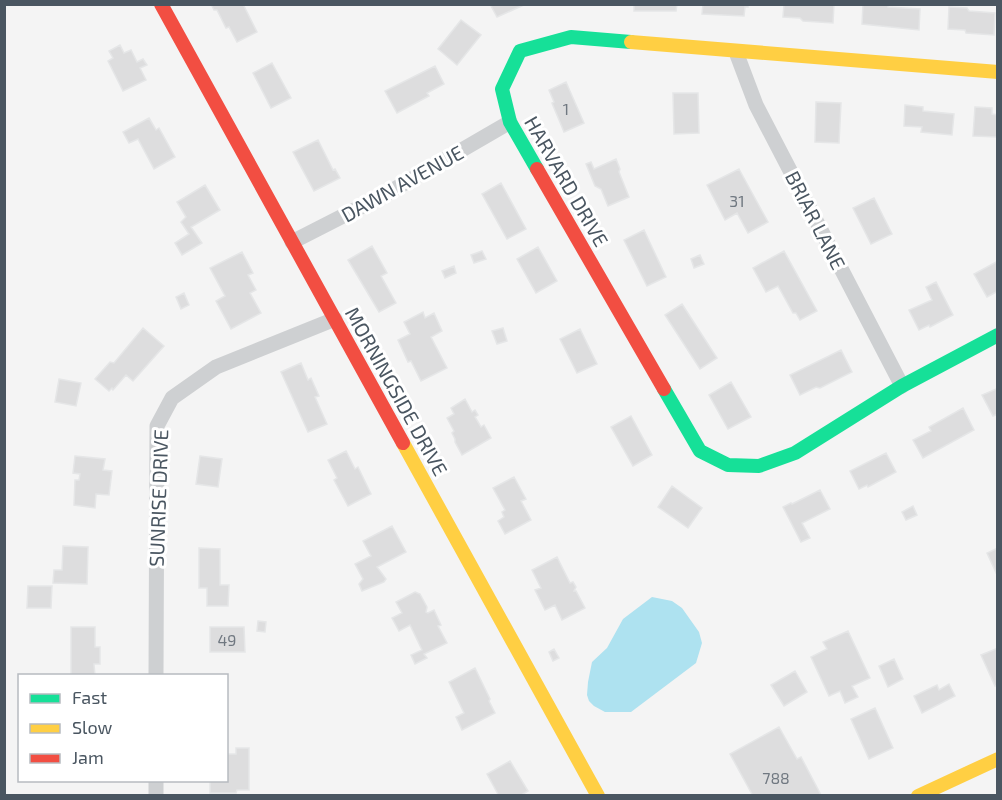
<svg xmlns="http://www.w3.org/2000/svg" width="1002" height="800" viewBox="0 0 1002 800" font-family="'Exo 2',sans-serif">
	<rect width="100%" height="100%" fill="#f4f4f4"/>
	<path fill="#aee2f0" d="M652 597 672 601 682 608 699 632 702 643 696 663 631 712H605L594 706 589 701 587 695 588 682 592 662 607 648 623 619Z"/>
	<path fill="#ddddde" stroke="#e5e6e7" stroke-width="1.5" d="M211 4H243L257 32 237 42 229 27 226 28 217 10H214Z
		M490 4H526L497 17Z
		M634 4H677L676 11H634Z
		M703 4H748V7H745L744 16 702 14Z
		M784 4H834L833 23 803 21 800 18 783 17Z
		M863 4H888V7L920 9 919 30 862 24Z
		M949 7 967 8 969 11 995 13 994 35 966 33 965 30 948 29Z
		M461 20 481 35 457 65 438 49Z
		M120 45 124 53 131 50 137 62 143 59 147 65 140 68 146 80 123 91 108 61 113 58 109 51Z
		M272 63 291 98 271 108 253 73Z
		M435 66 444 84 427 93 429 96 397 113 385 91Z
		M566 82 584 123 564 132 552 103 554 102 549 90Z
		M673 93H698L699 133 674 134Z
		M816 102 841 103 839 143 815 142Z
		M905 105 923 107V111L954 114 952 135 921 132 922 127 904 126Z
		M975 107 992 108V114L998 115V137L973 136Z
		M149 118 156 130 159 128 175 157 154 169 138 139 129 143 123 132Z
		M318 140 333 170 335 169 340 178 314 191 293 152Z
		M616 159 620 169 619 172 629 197 608 206 601 189 595 186 586 164 591 162 594 169Z
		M739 169 768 222 748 233 737 213 725 220 707 185Z
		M501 183 526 229 507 239 482 194Z
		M205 185 220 210 191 227 202 243 182 255 175 243 189 234 181 222 186 217 177 202Z
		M874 198 892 234 871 244 853 208Z
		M644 230 666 277 647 286 624 240Z
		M372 246 387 273 381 276 396 303 379 312 348 260Z
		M538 247 557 281 536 293 517 259Z
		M482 251 486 259 474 263 471 255Z
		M784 251 817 311 800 320 796 313H793L778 286 766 292 753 268Z
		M242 252 253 273 248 275 256 290 250 293 261 313 231 329 216 301 225 296 210 268Z
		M700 255 704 264 694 268 691 259Z
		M998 261V291L987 297 974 274Z
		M454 266 456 273 445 278 442 271Z
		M936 282 953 315 930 327 929 325 919 330 909 310 932 300 926 287Z
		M184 293 189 305 181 309 176 297Z
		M682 304 717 358 700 369 665 315Z
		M423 312 425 318 434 313 442 331 431 337 447 368 421 381 411 361 408 362 398 340 410 334 404 322Z
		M143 328 164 346 133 381 126 375 113 390 112 388 109 391 95 379 110 362 114 363Z
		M503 328 507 341 497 344 492 331Z
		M580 329 597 364 577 373 560 339Z
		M841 350 852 372 820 388 816 387 800 395 790 375Z
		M301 363 308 380 311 378 319 396 315 397 327 424 308 432 281 372Z
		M59 379 81 383 76 406 55 402Z
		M731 382 751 417 728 429 709 395Z
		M996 389 998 390V414L993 416 982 395Z
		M465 399 472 412 475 410 478 415 475 417 481 427 484 425 491 438 462 455 455 442V439L452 433 454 431 447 418 454 414 451 408Z
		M963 408 974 430 923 458 913 440 931 431 929 427Z
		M631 416 652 455 633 466 611 427Z
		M346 451 355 469 358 467 371 494 348 506 334 480 337 478 328 460Z
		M886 453 896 472 868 487 867 485 859 489 850 471Z
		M75 456 105 459 103 470 112 471 109 495 96 494 95 508 74 505 75 480H79L80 474 73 473Z
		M200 456 222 459 218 487 196 484Z
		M514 477 526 499 521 501 531 520 505 534 498 521 504 517 502 512 505 510 493 488Z
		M672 486 702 508 688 528 658 507Z
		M820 490 830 509 802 523 810 538 801 542 783 507 791 503 792 504Z
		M913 506 917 515 906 520 902 512Z
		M392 526 406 552 377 567 386 579 384 582 362 591 359 584 363 579 355 564 371 556 363 541Z
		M63 546 88 547 87 584 53 583 54 570H62Z
		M199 548 220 549V585H229L228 606H207V588H199Z
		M998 548V577L987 553Z
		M557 557 570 583 573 582 576 587 574 591H576L585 608 562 620 555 605 545 610 535 590 541 588 532 570Z
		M28 586H52L51 608H27Z
		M415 592 420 594 427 607 426 612 428 613 434 610 441 625 438 626 447 643 424 654 427 658 415 664 411 655 422 650 410 625 399 631 392 618 402 613 396 602Z
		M258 621 266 622 265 632 257 631Z
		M71 627H95V647H100V664H94L95 676H71Z
		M210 627H244L245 652H210Z
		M848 631 870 678 852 686 858 697 845 703 840 691 829 696 811 657 827 649 823 642Z
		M998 648V685L995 686 981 655Z
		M554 649 559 658 553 661 549 652Z
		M894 659 903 679 888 687 879 666Z
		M475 668 490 699 489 701 495 713 462 730 456 717 464 713 449 682Z
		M795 671 807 692 784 706 771 685Z
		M949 684 955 696 922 713 914 696 937 685 939 690Z
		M875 708 893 748 869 759 851 719Z
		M779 727 797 759 801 757 821 795 753 796 730 754Z
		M236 748H249V790H237L236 793H210V780H226V754H236Z
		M510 761 528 791 523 794 524 796H499L487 774Z"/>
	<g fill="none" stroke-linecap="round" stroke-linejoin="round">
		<path stroke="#ced0d2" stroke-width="15" d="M736 52 756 105 902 386
			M292 242 386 194 510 122
			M156 676 157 426 172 398 216 367 335 319
			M156 780V796"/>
		<path stroke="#16e098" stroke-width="14" d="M537 169 510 122 502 89 520 51 571 37 631 42
			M664 389 700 451 728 465 759 466 795 453 902 386 998 335"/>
		<path stroke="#ffcf43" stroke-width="14" d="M631 42 998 72
			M403 443 598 796
			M918 796 998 759"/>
		<path stroke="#f24e42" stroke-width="14" d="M161 4 403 443
			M537 169 664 389"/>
	</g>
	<g text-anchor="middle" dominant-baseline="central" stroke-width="6" stroke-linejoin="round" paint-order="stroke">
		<g font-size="16" fill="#707881">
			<text x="566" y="108">1</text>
			<text x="737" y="200">31</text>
			<text x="227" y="639">49</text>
			<text x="776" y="777">788</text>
		</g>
		<g font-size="20" fill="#4a5661" stroke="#fff">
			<text transform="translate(567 181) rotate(60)">HARVARD DRIVE</text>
			<text transform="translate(402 183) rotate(-29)">DAWN AVENUE</text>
			<text transform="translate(816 220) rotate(63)">BRIAR LANE</text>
			<text transform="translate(397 391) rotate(61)">MORNINGSIDE DRIVE</text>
			<text transform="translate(158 498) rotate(-88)">SUNRISE DRIVE</text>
		</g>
	</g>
	<rect width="1002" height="800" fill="none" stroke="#4a5661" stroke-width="12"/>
	<rect x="18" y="674" width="210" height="108" fill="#ffffff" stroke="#b7bbc0" stroke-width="1.5"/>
	<rect x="30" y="694" width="30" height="9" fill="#16e098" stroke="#b7bbc0" stroke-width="1.5"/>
	<text x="72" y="704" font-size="18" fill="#4a5661">Fast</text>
	<rect x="30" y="724" width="30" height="9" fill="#ffcf43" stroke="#b7bbc0" stroke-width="1.5"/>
	<text x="72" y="734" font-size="18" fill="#4a5661">Slow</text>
	<rect x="30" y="754" width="30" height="9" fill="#f24e42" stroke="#b7bbc0" stroke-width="1.5"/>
	<text x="72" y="764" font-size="18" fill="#4a5661">Jam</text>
</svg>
